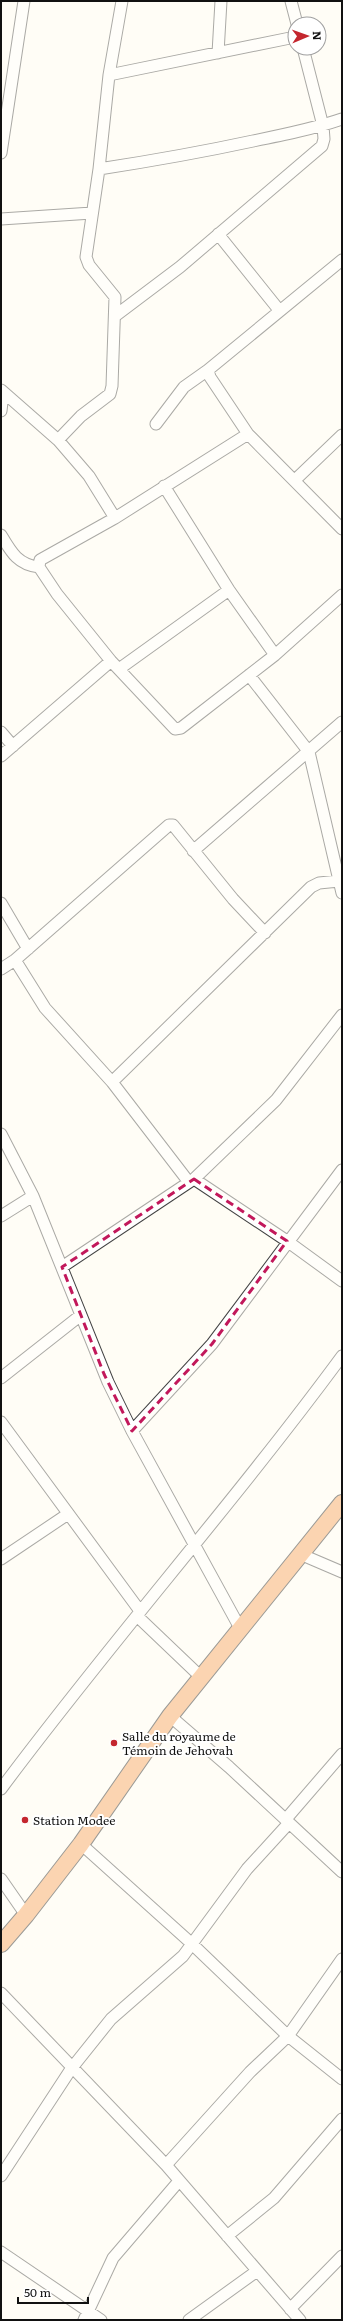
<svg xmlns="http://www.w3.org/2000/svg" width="343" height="2321" viewBox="0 0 343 2321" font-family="Literata,serif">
	<rect width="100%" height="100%" fill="#fffdf5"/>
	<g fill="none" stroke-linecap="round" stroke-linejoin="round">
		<defs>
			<path id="minor" d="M291 1 297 24
				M218 53 221 1
				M109 75 122 1
				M1 153 24 1
				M99 169C151 161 202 152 253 141 283 135 313 129 342 119
				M1 219 92 213
				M218 234 279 310
				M342 260 208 370 210 377 248 434 342 529
				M115 316 180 267 322 146 324 139 323 126 303 48
				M1 390 58 440 89 476 115 518
				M1 411 3 393
				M156 424 184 387 208 370
				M248 434 115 518 40 560 39 567 57 594 111 661 175 729 181 728 275 655 342 595
				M58 440 81 416 110 394 112 386 115 297 89 265 86 257 99 169 109 75 295 37
				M295 480 342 435
				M164 486 229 590 275 655
				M1 535C11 552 18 565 39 567
				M119 669 229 590
				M249 675 309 752 342 893
				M1 732 13 746
				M1 756 111 661
				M193 851 342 722
				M1 903 28 949
				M15 960 45 1008 112 1082 188 1181
				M1 969 15 960 169 825H173L233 899 265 933
				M112 1082 311 887 319 883 339 881
				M1 1134 33 1196 108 1382 132 1431 240 1628
				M194 1179 287 1241 342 1281
				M1 1216 33 1196
				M62 1267 194 1179 276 1100 342 1015
				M1 1378 81 1315
				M1 1422 140 1611
				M132 1431 212 1344 342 1170
				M300 1554 342 1572
				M1 1559 68 1514
				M137 1616 202 1678
				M170 1716 229 1767 342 1872
				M1 1789C111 1641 233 1504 342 1356
				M286 1819 342 1754
				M81 1844 191 1943 288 2036 342 2079
				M1 1879 26 1915
				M1 1993 166 2165 300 2320
				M166 2165 250 2072 288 2036 342 1959
				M1 2176 71 2069 111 2019 183 1956 247 1869 289 1823
				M227 2236 274 2198 342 2119
				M1 2252 101 2320
				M290 2309 342 2256
				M84 2320 113 2258 179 2181
				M189 2320 257 2271"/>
			<path id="highway" d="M1 1944 26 1915 81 1844 170 1716 342 1503"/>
		</defs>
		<use href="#minor" stroke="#444" stroke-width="13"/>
		<use href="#highway" stroke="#222" stroke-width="18"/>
		<use href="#minor" stroke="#fff" stroke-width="11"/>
		<use href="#highway" stroke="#f5a25d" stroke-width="16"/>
	</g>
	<path d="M0 0H343V2321H0ZM194 1179 287 1241 212 1344 132 1431 104 1374 62 1267Z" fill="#fffdf5" fill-opacity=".55" fill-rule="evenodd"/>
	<path fill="none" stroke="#c2185b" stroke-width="3" stroke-dasharray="8 5" stroke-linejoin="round" d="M194 1179 287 1241 212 1344 132 1431 104 1374 62 1267Z"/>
	<g fill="#c4262e" stroke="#fff" stroke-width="1.5">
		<circle cx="114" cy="1743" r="4"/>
		<circle cx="25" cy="1820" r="4"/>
	</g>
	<g text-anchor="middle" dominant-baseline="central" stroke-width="4" stroke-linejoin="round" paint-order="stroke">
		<g font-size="12" fill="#111" stroke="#fff" text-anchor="start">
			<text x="122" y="1736">Salle du royaume de<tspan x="122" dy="14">Témoin de Jehovah</tspan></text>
			<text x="33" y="1820">Station Modee</text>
		</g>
	</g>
	<rect width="343" height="2321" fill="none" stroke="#111111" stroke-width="4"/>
	<g transform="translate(307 36) rotate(88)"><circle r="19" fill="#ffffff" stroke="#a0a0a0"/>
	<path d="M0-3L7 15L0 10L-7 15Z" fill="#c4262e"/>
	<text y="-6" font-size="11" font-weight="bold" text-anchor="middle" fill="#111111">N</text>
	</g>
	<path d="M18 2297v6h70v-6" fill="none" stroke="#111111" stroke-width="2"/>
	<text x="24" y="2297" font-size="12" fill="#111111" stroke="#ffffff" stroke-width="3" paint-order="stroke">50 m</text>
</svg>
